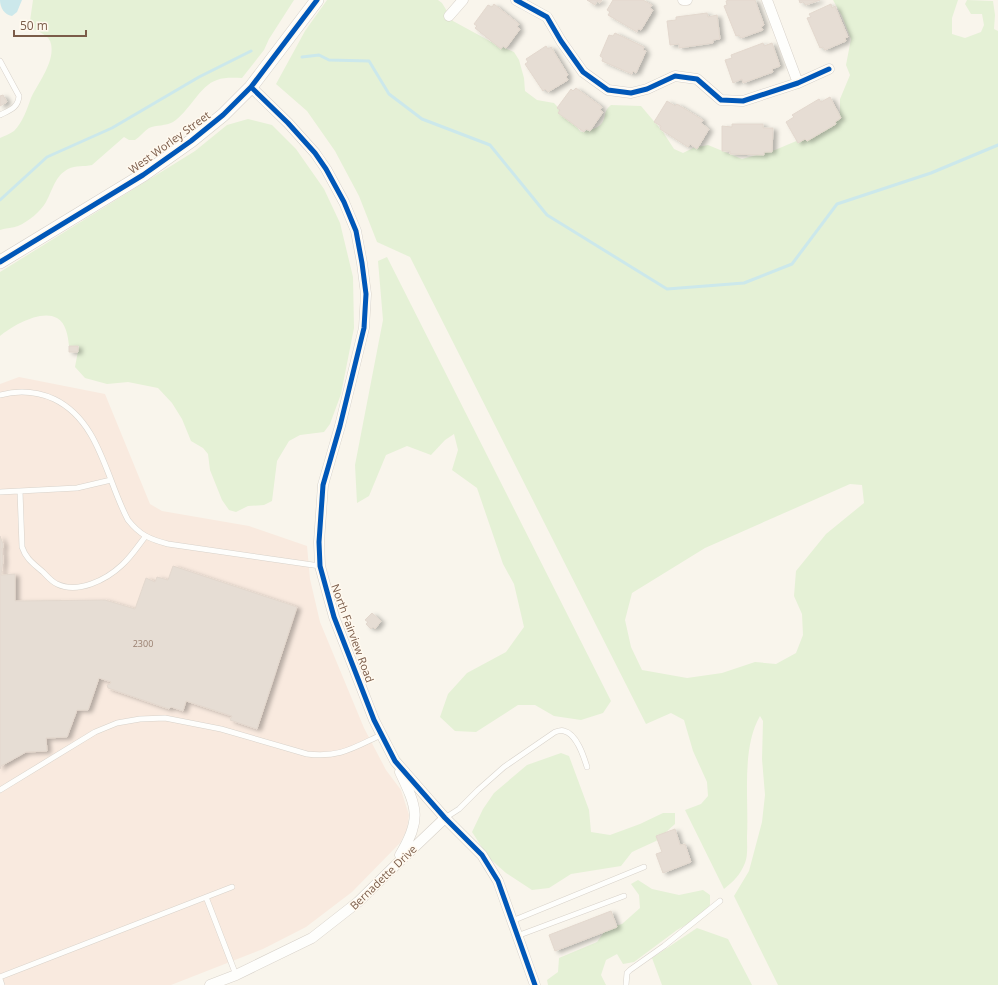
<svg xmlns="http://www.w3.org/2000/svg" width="998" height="985" viewBox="0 0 998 985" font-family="'Open Sans',sans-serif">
	<defs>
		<filter id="shadow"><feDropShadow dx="4" dy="2" stdDeviation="2" flood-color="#0004"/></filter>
	</defs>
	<rect width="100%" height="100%" fill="#f9f5ec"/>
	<path fill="#f9eadf" d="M19 377 105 394 150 504 162 511 249 526 307 546 310 579 320 622 364 728 386 770 401 790 409 815 407 830 400 843 352 892 306 927 263 949 171 985H0V384Z"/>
	<path fill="#e5f1d6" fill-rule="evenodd" d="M33 0H294L269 39 264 50 242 78C234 78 225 77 217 80 200 85 189 112 173 122 166 126 156 125 149 128 144 131 140 137 135 140H129L124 137 92 165C84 167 76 165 68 169 55 176 53 189 46 202 41 211 28 222 18 226 13 228 6 228 0 230V138C4 136 10 134 14 131 23 122 27 109 31 98 38 83 55 62 51 44 50 36 40 32 33 29L30 21Z
		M327 0H438L442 3 453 21 497 45 514 52 519 60 524 78 525 91 537 100 554 103 581 132C589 130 601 129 604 119 606 112 605 110 611 105L641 106 663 132 674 149 683 153 693 148 708 145 742 159 775 150 832 126 840 115V99L850 75 846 65 851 39 842 16 833 0H958L952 18V34L965 38 981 32 984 25 982 14H971L965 4 967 0 993 1 995 15 994 29 998 31V985H778L734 896 749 871 762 822 765 795 762 759 763 721 760 716C741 749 749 799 747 836 747 844 748 856 745 863 740 875 734 881 724 889L685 810 701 804 708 796 707 782 693 751 684 720 671 713 646 724 410 257 377 242 359 196 335 151 307 111 276 84 305 31ZM850 484 862 485 864 503 826 534 796 571 794 596 802 614 803 635 796 653 776 664 755 662 722 673 687 678 642 670 631 647 625 620 632 593 705 548Z
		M248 119 272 125 296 149 324 189 340 223 353 277 354 328 341 394 330 424 324 432 300 435 289 441 277 461 272 501 264 505 248 506 236 512 229 510 222 500 210 470 208 454 203 448 191 441 182 419 172 403 158 388 128 382 107 384 85 378 75 367 79 346H69C68 336 66 323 57 318 41 309 12 326 0 336V272L195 151 227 125Z
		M387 257 611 701 603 713 581 720 554 716 535 705H518L476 732 455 731 440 717 448 694 467 673 506 652 524 627 514 584 503 564 477 488 452 470 458 450 454 434 445 440 431 455 407 446 386 455 369 496 357 503 355 465 383 320 378 261Z
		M561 753 569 756 589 810 591 832 610 835 640 824 663 813H675V824L656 841 632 852 621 866 571 874 549 888 532 890 506 873 489 858 472 832 483 809 494 793 527 765Z
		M638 880 652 889 679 895 703 890 710 895V905L696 919 677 930 634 962 623 964 617 954 606 960 601 975 606 985H548L547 980 558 972 559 958 597 942 606 929 622 924 640 908 639 895 631 884Z
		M697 928 728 939 752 985H662L652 958Z"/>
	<path fill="#cce8eb" d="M0 0H22L17 12 12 16C4 15 0 7 0 0Z"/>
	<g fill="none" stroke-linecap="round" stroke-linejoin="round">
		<path stroke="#cce8eb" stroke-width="3" d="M302 57 319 55 329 60 369 61 389 94 422 119 490 145 547 215 667 289 744 283 792 264 837 204 931 173 998 145
			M0 200 47 157 112 128 199 77 251 51"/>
	</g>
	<path fill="#e6ddd4" stroke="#e3d8ce" filter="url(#shadow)" d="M587 0H602L600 3 597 1 595 5Z
		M613 0H643L652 5 650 8 653 10 641 30 638 29 637 32 608 15 610 12 607 10Z
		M729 0H755L764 25 761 27 763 30 741 38 739 35 736 36 724 6 727 5 726 1Z
		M799 0H820L806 5 803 2 800 3Z
		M494 4 519 24 517 27 520 29 506 48 503 46 501 49 475 28 477 26 474 24 488 5 492 7Z
		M831 4 832 8 835 6 848 37 845 38 846 41 825 50 823 47 820 48 807 18 811 17 809 14Z
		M707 13 708 17 717 15 720 39 713 40V43L679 48V44L670 45 667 21 676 20V17Z
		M615 33 644 47 643 50 646 51 636 73 633 71 632 74 602 61 603 58 600 56 609 35 613 36Z
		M763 43 764 46 772 43 780 66 772 69 773 72 743 83 742 79 733 83 725 60 732 58 731 55Z
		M546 46 548 49 551 47 568 75 566 77 568 80 548 92 545 89 543 91 525 64 528 62 526 59Z
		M576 88 602 107 600 110 603 112 590 131 586 129 584 132 558 113 560 110 557 108 571 89 573 91Z
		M3 95 7 102 0 106V96Z
		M830 97 841 118 835 122 836 124 807 141 805 139 798 143 786 122 794 117 792 115 819 99 821 102Z
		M667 101 675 106 677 104 703 120 701 123 709 129 697 149 690 144 688 147 660 129 661 126 654 122Z
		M732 124H763V128H773L772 152H764V155L730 154V151H722V126L732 127Z
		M69 346H78V352H69Z
		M0 536 3 544V548H2L3 561 1 575 15 574V601L105 600 135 609 146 578 155 582 157 577 168 580 173 566 297 607 257 729 230 720 232 716 186 701 183 711 171 707 169 709 108 688 107 685 110 684 111 682 99 678 88 710H77L67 737 46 738 47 751 26 752 1 766 0 769Z
		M372 613 381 621 375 629 373 627 371 629 366 624 368 622 365 620Z
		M675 829 680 845 685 844 691 862 663 873 656 854 662 852 656 836Z
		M611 911 617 927 555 951 549 935Z"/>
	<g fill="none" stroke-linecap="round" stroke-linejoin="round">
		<defs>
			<path id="service" d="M0 61 19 96C18 108 10 110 0 115
				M0 395C19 390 36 391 54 399 100 421 106 479 128 520 140 535 149 539 168 544L320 566
				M20 491 22 547C26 559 34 564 43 572 47 576 52 582 57 584 78 594 106 580 122 565 131 557 138 546 145 537
				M0 492 77 488 111 480
				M0 790 95 732 117 723 140 719 165 718 221 729 307 754C339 758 353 748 381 735
				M445 818 459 809 478 790 504 767 555 732C558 731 562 730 564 731 577 734 584 757 587 767
				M206 897 236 975
				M512 921 644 867
				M517 936 624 896
				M0 977 232 887
				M0 979 2 985
				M626 985 627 973 630 970 664 946 720 901"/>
			<path id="minor" d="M516 0 547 17 561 41 583 72 608 90 631 93 647 89 675 76 697 79 721 100 743 101 798 83 829 69
				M683 0H687
				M767 0 798 83
				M449 16 463 0
				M251 87 288 123 315 153 326 169 344 202 356 231 362 263 366 294 364 328 340 426 323 485 319 542 320 566 334 617 374 720 395 761 445 818 482 855 498 881 535 985
				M400 855C422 819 417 808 400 772
				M210 985 236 975 312 938 358 902 403 858 445 818"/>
			<path id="tertiary" d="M0 262 143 175 191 141 223 115 251 87 317 0"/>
		</defs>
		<use href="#service" stroke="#d8d2ca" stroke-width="6"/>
		<use href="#minor" stroke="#d8d2ca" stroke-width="11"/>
		<use href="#tertiary" stroke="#d8d2ca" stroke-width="14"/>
		<use href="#service" stroke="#fefefc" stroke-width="5"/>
		<use href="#minor" stroke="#fefefc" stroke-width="10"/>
		<use href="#tertiary" stroke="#fefefc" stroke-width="13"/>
		<defs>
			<path id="cycleway" d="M516 0 547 17 561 41 583 72 608 90 631 93 647 89 675 76 697 79 721 100 743 101 798 83 829 69
				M251 87 288 123 315 153 326 169 344 202 356 231 362 263 366 294 364 328 340 426 323 485 319 542 320 566 334 617 374 720 395 761 445 818 482 855 498 881 535 985
				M0 262 143 175 191 141 223 115 251 87 317 0"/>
		</defs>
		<use href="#cycleway" stroke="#fff9ef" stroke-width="8"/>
		<use href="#cycleway" stroke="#0057b8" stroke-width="5"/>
	</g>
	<g text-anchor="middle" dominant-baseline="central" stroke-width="3" stroke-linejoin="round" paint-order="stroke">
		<g font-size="9" fill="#987e6e">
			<text x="143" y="643">2300</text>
		</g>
		<g font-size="11" fill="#7b5c49" stroke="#fff9ef">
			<text transform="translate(169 142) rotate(-36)">West Worley Street</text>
			<text transform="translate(353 633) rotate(70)">North Fairview Road</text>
			<text transform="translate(383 877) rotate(-44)">Bernadette Drive</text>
		</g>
	</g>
	<path d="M14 30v6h72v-6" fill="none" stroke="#7b5c49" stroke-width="2"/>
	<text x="20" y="30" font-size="12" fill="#7b5c49" stroke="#fff9ef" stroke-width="3" paint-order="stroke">50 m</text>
</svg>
